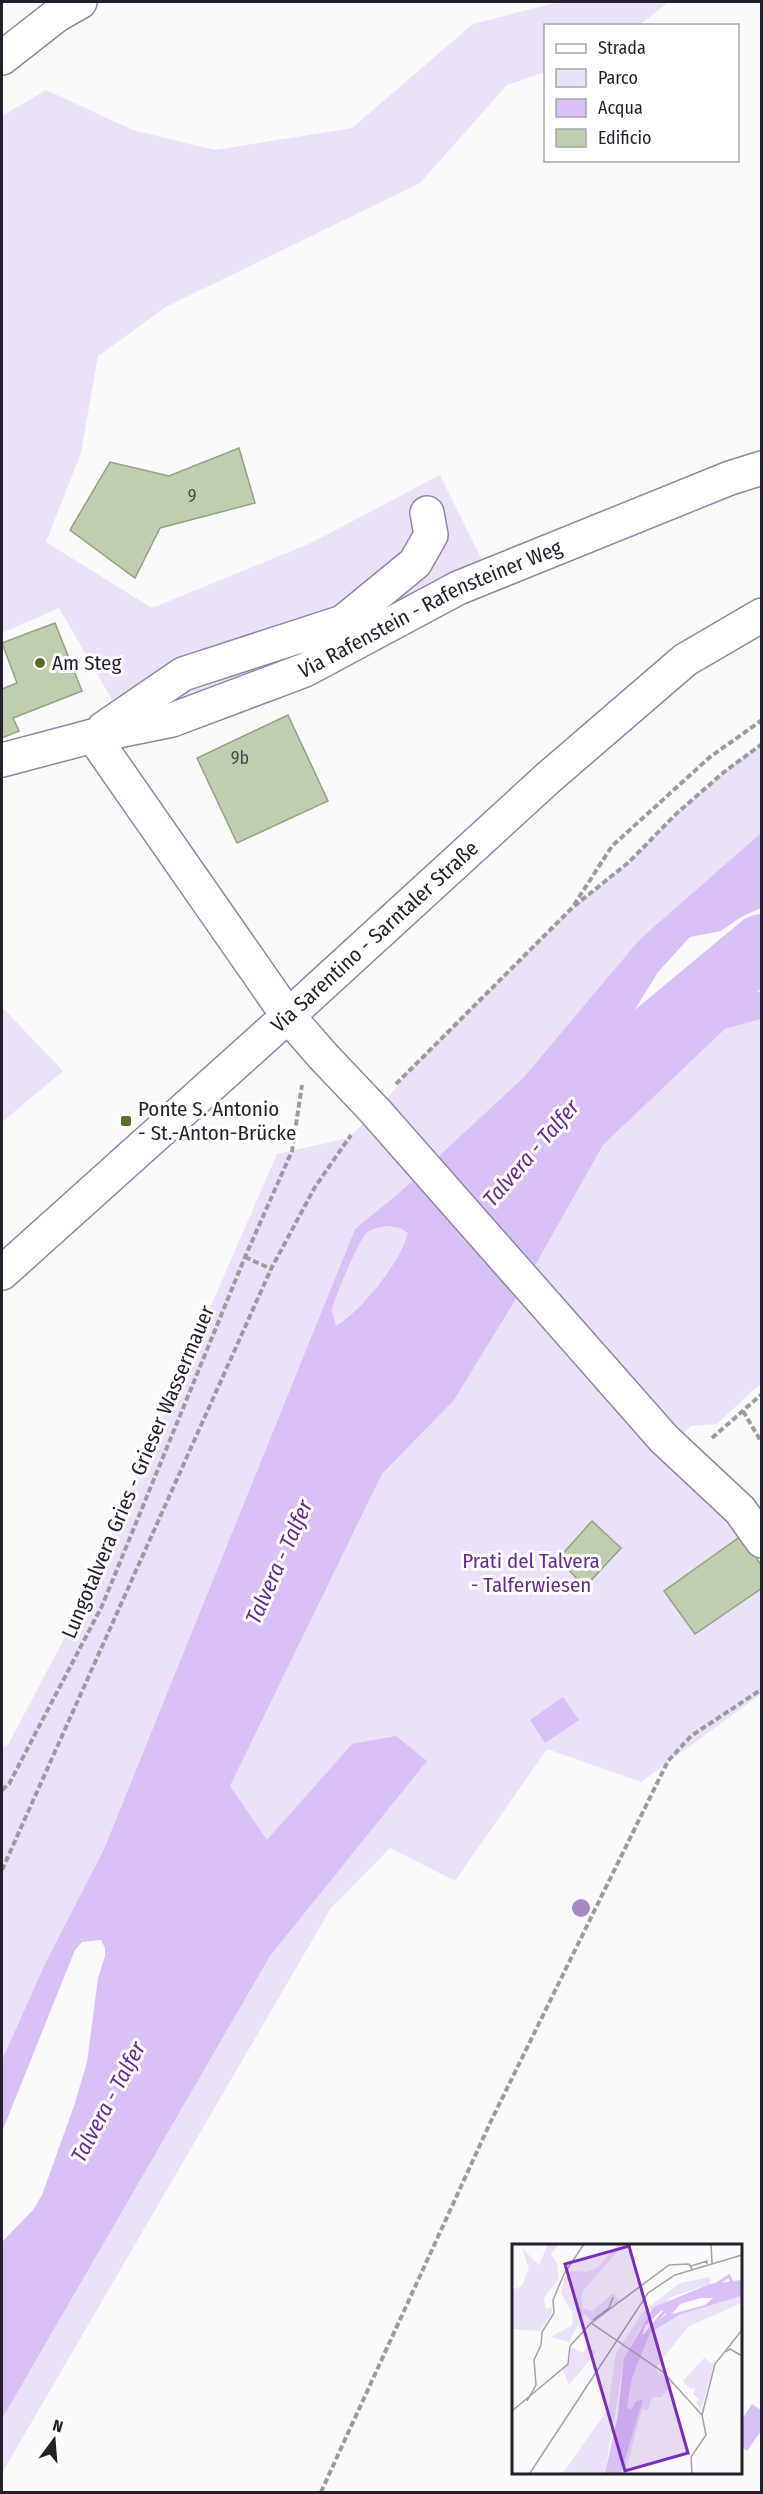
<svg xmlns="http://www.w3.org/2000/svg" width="763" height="2494" viewBox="0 0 763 2494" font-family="'Fira Sans Condensed',sans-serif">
	<rect width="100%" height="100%" fill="#fafafa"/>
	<path fill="#ebe1f8" d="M559 2H669L639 25 546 26 545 72 507 85 420 183 166 307 98 356 81 453 46 542 152 608 311 543 440 475 493 582 198 729 137 743 59 608 2 633V116L46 90 133 130 215 150 352 128 473 24Z
		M761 744V833L640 939 524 1077 400 1192 355 1229 104 1849 44 1966 2 2060V1749L9 1743 74 1620 277 1154 348 1138 376 1112 416 1063 572 908 629 862 676 814 724 772Z
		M2 1007 63 1071 2 1122Z
		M761 1019V1383L717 1424 691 1426 662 1453 736 1531 761 1565V1694L641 1782 547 1749 455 1881 390 1848 331 1908 2 2473V2419L270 1956 426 1762 352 1744 267 1841 230 1786 382 1474 454 1400 519 1294 603 1145 725 1029Z
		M386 1226 400 1228 409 1233C398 1270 365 1303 336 1326 335 1322 333 1317 332 1313 332 1302 358 1245 365 1235 370 1229 378 1228 386 1226Z"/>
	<path fill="#d9c0f6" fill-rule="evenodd" d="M761 833V908L741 917 721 931 690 937 658 972 631 1016 618 1047 620 1051 628 1053C670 1026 714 1006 761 991V1019L725 1029 603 1145 519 1294 454 1400 382 1474 230 1786 267 1840 352 1744 396 1736 427 1761 270 1956 2 2419V2242L33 2210 42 2195 74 2106 87 2062 98 1978 105 1956V1948L101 1940 82 1942 75 1950 2 2132V2060L44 1966 104 1849 355 1229 400 1192 524 1077 640 939ZM386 1226 400 1228 408 1233C399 1265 363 1308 336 1326 335 1322 333 1316 332 1312 332 1302 358 1244 365 1235 370 1229 378 1228 386 1226Z
		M563 1697 579 1720 545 1743 530 1720Z
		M752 2404 761 2410V2431L747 2451 741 2446V2421Z"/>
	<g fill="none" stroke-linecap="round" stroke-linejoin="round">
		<path stroke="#d9c0f6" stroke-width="64" d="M581 1096 762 946"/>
	</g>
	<path fill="#c0ceb0" stroke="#93a185" stroke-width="1.5" d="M239 448 255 503 160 528 135 578 70 530 110 462 169 476Z
		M55 623 82 691 13 718 19 731 2 738V689L17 683 2 643Z
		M288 715 328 801 237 843 197 758Z
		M592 1521 621 1548 585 1587 558 1559Z
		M741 1536 762 1566V1588L695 1634 664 1591Z"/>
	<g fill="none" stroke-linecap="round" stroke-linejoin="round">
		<defs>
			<g id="minor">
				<path d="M2 58 57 15 80 2"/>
				<path d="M104 728 183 674 343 622 415 563 431 535 427 513"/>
				<path id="s1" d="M93 736 172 720 305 670 458 588 730 478 762 468"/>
				<path d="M2 760 93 736 288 1016 323 1056"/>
				<path d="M664 1439 740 1510 762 1541"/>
			</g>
			<g id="major">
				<path id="s2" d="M2 1273 288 1016 548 778 685 660 762 615"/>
			</g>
		</defs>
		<use href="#minor" stroke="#9286a1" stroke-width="36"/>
		<use href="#major" stroke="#9286a1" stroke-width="36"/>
		<path stroke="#9d9ba0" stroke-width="4" stroke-dasharray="6 3" stroke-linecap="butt" d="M574 905 612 846 710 757 762 720
			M396 1084 572 908 629 862 676 814 724 772 762 744
			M245 1257 271 1269
			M743 1411 762 1443
			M712 1438 762 1394
			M2 1790 9 1784 102 1606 245 1257 292 1151 302 1085
			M2 1870 271 1269 315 1187 351 1135
			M321 2492 491 2121 668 1761 691 1736 762 1689"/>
		<use href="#minor" stroke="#fff" stroke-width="33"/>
		<use href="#major" stroke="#fff" stroke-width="33"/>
		<defs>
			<path id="minor-bridge" d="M323 1056 376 1112 664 1439"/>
		</defs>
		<use href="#minor-bridge" stroke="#9286a1" stroke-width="36" stroke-linecap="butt"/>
		<use href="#minor-bridge" stroke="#fff" stroke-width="33"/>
	</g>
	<circle fill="#a789c0" cx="581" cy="1908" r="9"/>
	<g fill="#547227" stroke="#fff" stroke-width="2">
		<circle cx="40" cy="663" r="6"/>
		<rect x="120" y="1115" width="12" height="12" rx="3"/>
	</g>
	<g text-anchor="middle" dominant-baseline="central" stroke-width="6" stroke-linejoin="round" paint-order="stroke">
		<g font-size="18" fill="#4b4b4c">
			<text x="192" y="496">9</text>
			<text x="240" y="758">9b</text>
		</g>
		<g font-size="21" fill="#241f2a" stroke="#fff">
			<text stroke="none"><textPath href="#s1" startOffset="362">Via Rafenstein - Rafensteiner Weg</textPath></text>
			<text stroke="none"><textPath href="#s2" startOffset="502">Via Sarentino - Sarntaler Straße</textPath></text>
			<text transform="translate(138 1472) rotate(-67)">Lungotalvera Gries - Grieser Wassermauer</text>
		</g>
		<g font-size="21" fill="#241f2a" stroke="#fff" text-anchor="start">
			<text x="52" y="663">Am Steg</text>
			<text x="138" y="1109">Ponte S. Antonio<tspan x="138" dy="24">- St.-Anton-Brücke</tspan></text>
		</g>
		<g font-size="21" fill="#632c90" stroke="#fff">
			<text x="531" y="1561">Prati del Talvera<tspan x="531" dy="24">- Talferwiesen</tspan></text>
		</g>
		<g font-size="22" font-style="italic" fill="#622b8f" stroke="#fff">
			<text transform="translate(531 1153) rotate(-49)">Talvera - Talfer</text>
			<text transform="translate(279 1562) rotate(-66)">Talvera - Talfer</text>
			<text transform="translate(108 2102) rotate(-62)">Talvera - Talfer</text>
		</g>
	</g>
	<g transform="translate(512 2244)">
		<rect width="230" height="230" fill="#fafafa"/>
		<path d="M36 0H47L39 10 45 19 47 34 32 54 34 65 40 64V69L28 87 0 85V46L10 42 17 25 10 4 27 21ZM106 0H112L70 48V64L80 67 101 49 108 57 82 79 72 70 57 98 39 93 60 81 61 70 49 49 52 34 59 27 75 28 86 23ZM198 33V40L159 53 129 83 112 114 117 113 111 121 93 229H51L96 165 104 109 132 67 168 39ZM229 52V59L176 83 145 122 143 125 161 138 149 153H140L136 166 130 165 113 229H109L131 157 119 167 115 163 120 134 138 89 167 71ZM75 102 84 108 57 141 50 124 58 117V103L71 109ZM192 114 202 121 189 165 184 158 187 155 181 150 183 144 178 145 171 137Z" fill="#ebe1f8"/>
		<path d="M229 36V52L167 71 138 89 120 134 115 163 119 166 124 157 131 156 109 229H93L106 171 112 114 142 63 198 40ZM189 54H201L193 61 160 70 168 60ZM150 66 154 70 130 92 133 82Z" fill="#d9c0f6" fill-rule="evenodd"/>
		<path fill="none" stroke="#d9c0f6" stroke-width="3" d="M203 41 217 32 221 40M128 97 156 63"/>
		<path fill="none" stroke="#a4a2a7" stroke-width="1.5" d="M199 0 200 19M179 22 195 17V20M81 76 97 64 101 53M79 79 157 21 177 20 180 25M214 108 218 105 230 112M15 157 24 141 22 116 29 101 30 88 42 69 41 56 52 30 72 0M0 167 56 120 58 102 79 79 151 128 190 171 194 191 179 213 180 229M190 171 203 120 230 86M18 229 136 49 163 31 230 11"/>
		<path fill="#7b2cbf" fill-opacity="0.15" stroke="#7b2cbf" stroke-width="3" d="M117 2 176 209 113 227 53 20Z"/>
		<rect width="230" height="230" fill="none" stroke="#241f2a" stroke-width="3"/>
	</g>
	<rect width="763" height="2494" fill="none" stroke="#241f2a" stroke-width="6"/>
	<rect x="544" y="24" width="195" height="138" fill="#ffffff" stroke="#a7a5aa" stroke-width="1.5"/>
	<rect x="556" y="44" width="30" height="9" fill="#ffffff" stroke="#a7a5aa" stroke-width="1.5"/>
	<text x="598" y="54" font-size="18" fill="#241f2a">Strada</text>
	<rect x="556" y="69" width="30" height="18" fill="#ebe1f8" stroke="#a7a5aa" stroke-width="1.5"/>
	<text x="598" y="84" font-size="18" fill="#241f2a">Parco</text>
	<rect x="556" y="99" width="30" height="18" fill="#d9c0f6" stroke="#a7a5aa" stroke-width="1.5"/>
	<text x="598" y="114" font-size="18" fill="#241f2a">Acqua</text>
	<rect x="556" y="129" width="30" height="18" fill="#c0ceb0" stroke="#a7a5aa" stroke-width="1.5"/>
	<text x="598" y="144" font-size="18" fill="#241f2a">Edificio</text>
	<g transform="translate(54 2440) rotate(16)" stroke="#ffffff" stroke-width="4.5" paint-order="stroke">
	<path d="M0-4.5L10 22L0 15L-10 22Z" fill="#241f2a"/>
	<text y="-9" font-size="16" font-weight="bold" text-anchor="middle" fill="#241f2a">N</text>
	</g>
</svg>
